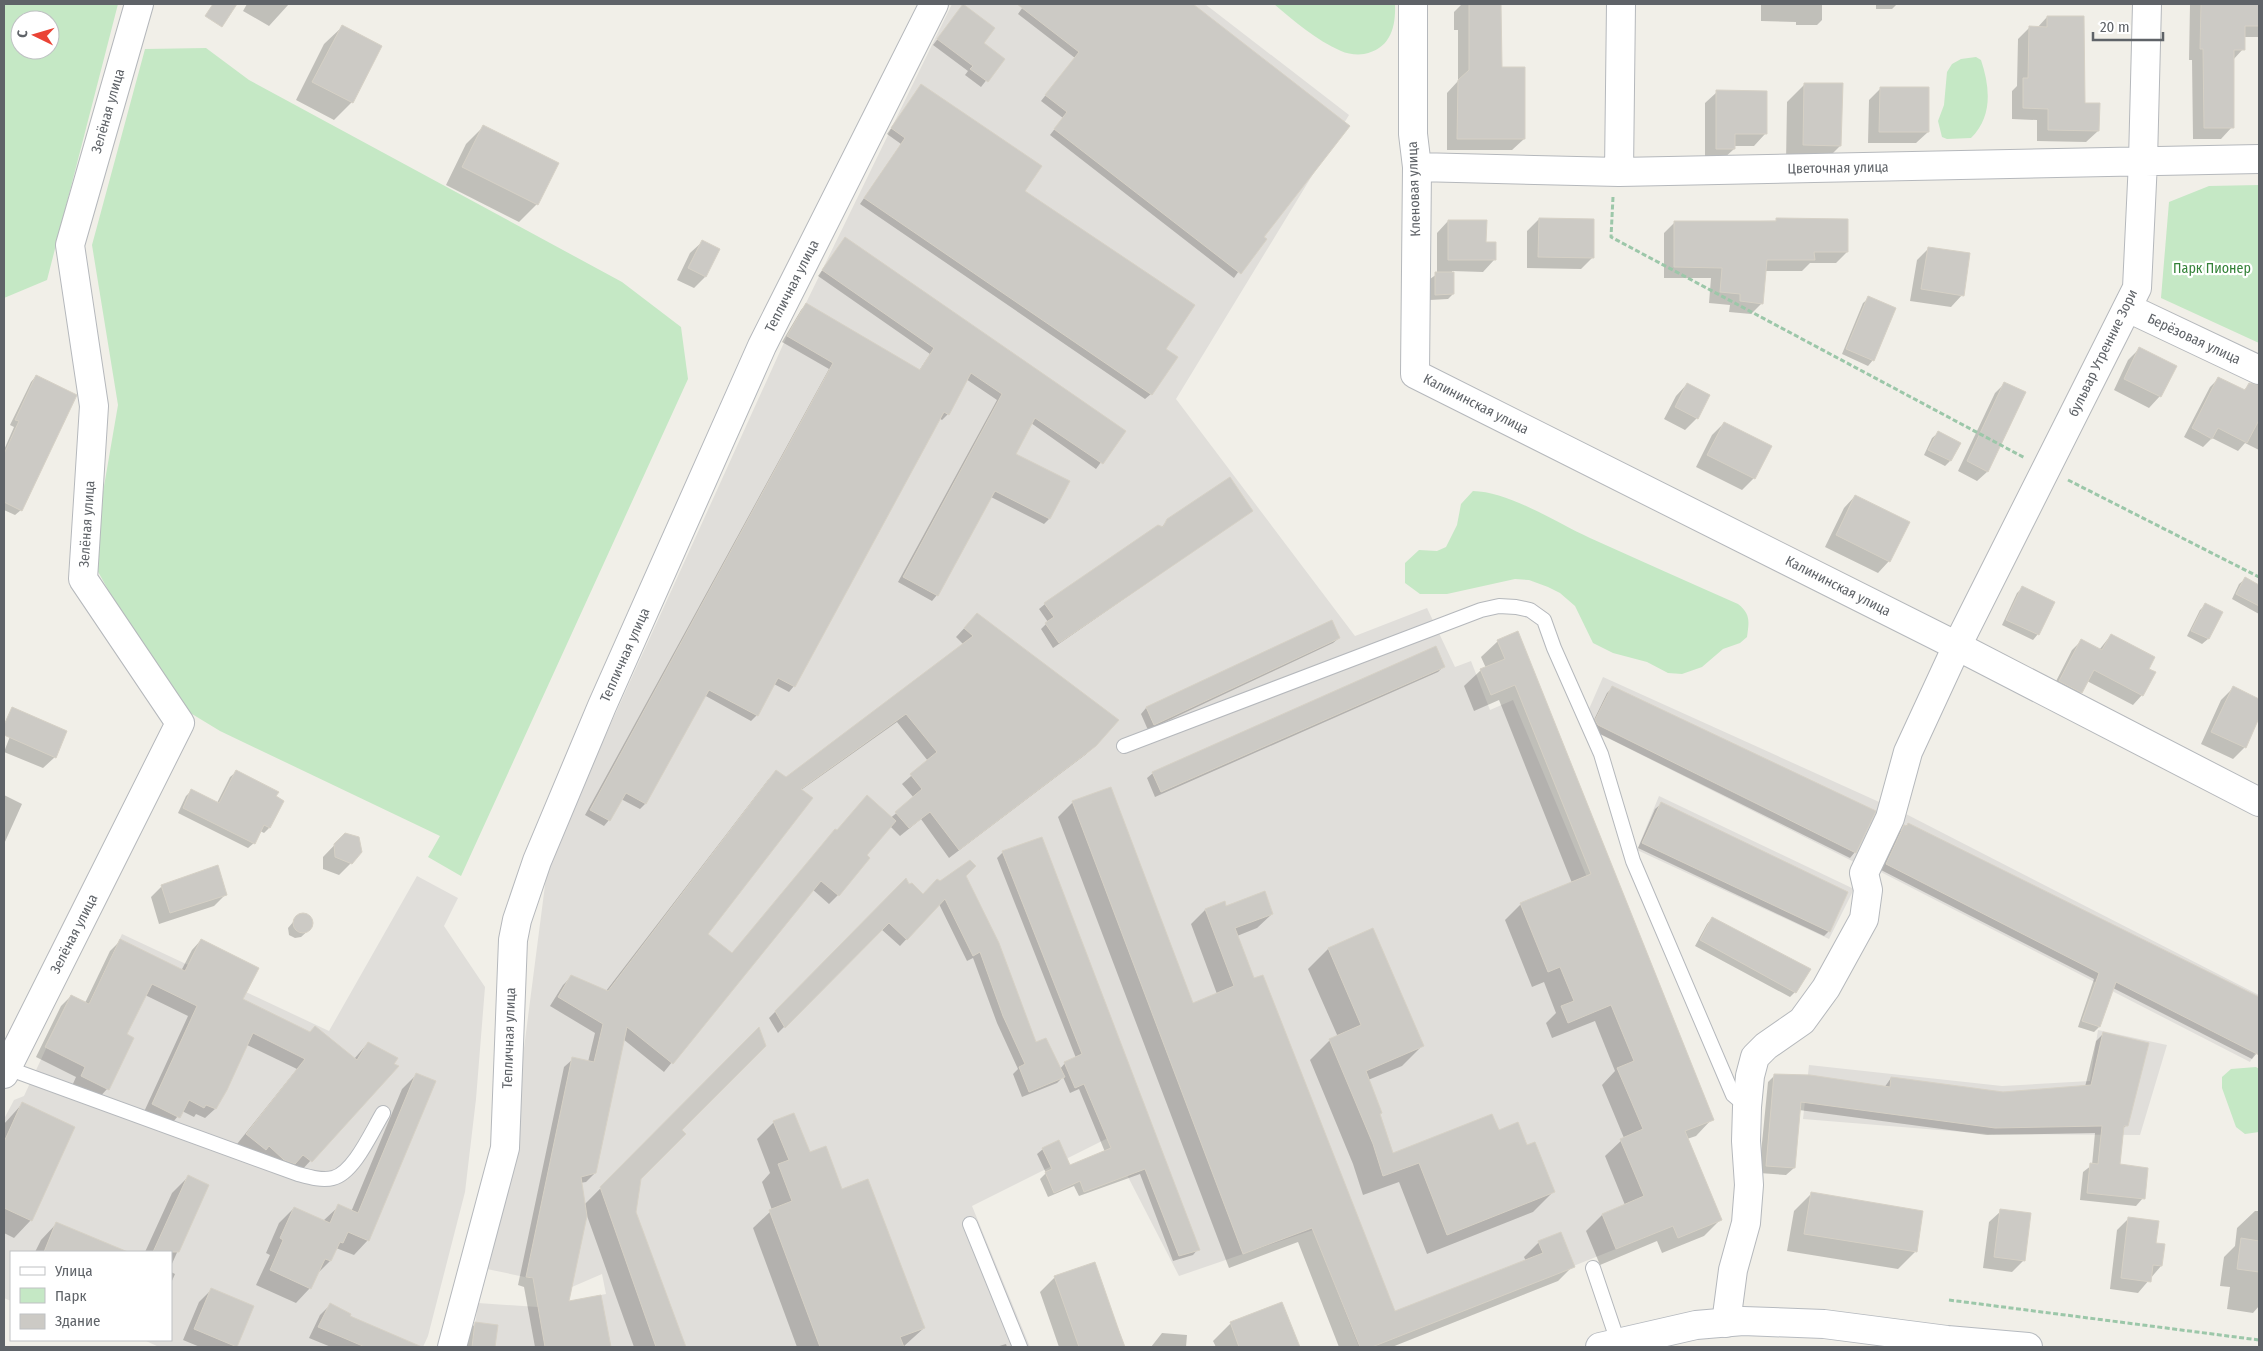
<svg xmlns="http://www.w3.org/2000/svg" width="2263" height="1351" viewBox="0 0 2263 1351" font-family="'Fira Sans Condensed',sans-serif">
	<rect width="100%" height="100%" fill="#f1efe8"/>
	<path fill="#e0deda" d="M952 4H1205L1349 115 1176 399 1355 636 1427 608 1455 667 1471 661 1490 710 1513 700 1619 954 1673 1226 1372 1347H1359L1313 1230 1179 1276 1108 1138 972 1206 1030 1347H472L478 1303 538 1307 606 1294 602 1274 572 1287 487 1269 504 1203 548 862 787 336 806 303Z
		M1603 677 1888 806 1860 865 1582 725Z
		M1659 796 1854 889 1829 939 1637 850Z
		M1902 812 2259 995V1046L2250 1062 1873 868Z
		M417 876 458 898 444 926 485 987 476 1099 465 1192 428 1336 423 1347H159L144 1340H171V1252H11V1301L4 1298V1119L14 1100 24 1096 71 995 89 1003 122 934 329 1031Z
		M2098 1030 2167 1045 2140 1135 1988 1134 1803 1119 1809 1065 2002 1086 2090 1081Z"/>
	<path fill="#c5e8c5" fill-rule="evenodd" d="M4 4H118L47 280 4 298ZM20 20H50V50H20Z
		M1274 4H1395C1396 28 1390 49 1364 54 1357 55 1347 54 1341 51 1316 40 1294 21 1274 4Z
		M206 48 249 80 622 282 681 327 688 379 461 876 428 857 440 836 220 731 169 700 96 568 98 521 118 405 92 245 145 49Z
		M1976 57 1981 60C1990 87 1993 116 1971 138L1947 139 1942 137 1938 121 1944 105 1947 72 1952 64 1961 59Z
		M2259 185V343L2161 298 2169 202 2209 186Z
		M1473 491C1510 492 1557 523 1590 538 1639 560 1688 582 1738 604 1751 614 1749 622 1747 637L1740 643 1723 649 1702 667 1682 674 1668 673 1647 662 1613 653 1593 643 1575 606 1560 593 1548 587 1529 580 1515 579 1447 594H1420L1405 583V563L1419 550 1437 551 1446 547 1457 525 1461 504Z
		M2256 1067 2259 1069V1132L2245 1134 2236 1127 2222 1088V1077L2231 1069Z"/>
	<path fill="#0003" fill-rule="evenodd" d="M247 4H289L269 26 243 11Z
		M1025 4H1191L1349 126 1262 237 1234 278 1050 135 1063 118 1041 101 1075 58 1018 14Z
		M1462 4H1500V68L1524 139 1512 150H1447V93L1458 81V30H1454V12Z
		M1761 4H1822V20L1817 25H1796V22L1761 21Z
		M1876 4H1897L1892 9H1876Z
		M2190 4H2259V37H2244L2243 49 2233 60 2232 127 2221 139H2193L2192 60H2189Z
		M963 6 982 44 1003 59 981 87 965 75 968 71 933 45Z
		M2047 17 2083 104 2098 131 2086 142 2037 141V120L2012 119V91L2017 86 2018 39 2029 28H2037Z
		M342 27 380 47 352 102 334 120 296 100 324 44Z
		M1805 84 1840 146 1823 163 1786 162 1787 102Z
		M921 86 1024 191 1151 394 1145 399 860 204 901 144 887 134Z
		M1881 88 1928 132 1916 143H1868L1869 100Z
		M1717 92 1765 134 1754 146H1734V149L1722 160H1705V103Z
		M483 127 537 204 519 222 446 185 466 144Z
		M1539 219 1593 257 1581 269 1527 268V231Z
		M1847 220V252L1836 263H1810L1802 271H1765L1762 303 1751 314 1729 312 1730 305 1709 303 1711 278H1664V233L1675 222Z
		M1448 221 1485 243 1494 260 1483 272 1452 271 1453 294 1448 299 1430 300V279L1437 274V233Z
		M845 238 1124 431 1096 469 1031 423 1014 454 1049 519 1044 524 991 497 937 595 932 601 898 582 997 400 966 379 948 414 942 420 939 418 794 686 789 692 774 684 757 715 751 721 704 695 645 804 640 809 621 799 609 820 604 826 585 815 829 369 782 342 801 310 806 304 919 371 930 354 818 276Z
		M702 242 705 277 694 288 677 280 690 253Z
		M1929 248 1962 295 1951 307 1910 301 1917 260Z
		M1869 298 1873 360 1868 366 1842 354 1863 303Z
		M2139 349 2160 396 2149 408 2114 390 2128 360Z
		M36 376 21 510 15 515 4 510V450L14 427 10 425 31 382Z
		M2219 378 2243 391 2250 384 2259 385V450L2245 443 2238 451 2212 438 2203 447 2184 437 2210 387Z
		M2005 383 1987 472 1977 481 1958 471 1995 393Z
		M1687 384 1709 395 1697 418 1685 430 1664 419 1676 396Z
		M1724 423 1754 478 1742 490 1696 467 1712 435Z
		M1938 433 1959 444 1950 461 1945 466 1924 455 1932 438Z
		M1855 496 1889 561 1878 573 1825 547 1844 508Z
		M1251 511 1053 648 1041 629 1048 622 1039 609 1045 604 1161 528 1168 520Z
		M2245 579 2259 586V614L2232 599 2239 584Z
		M2022 588 2038 634 2033 640 2002 625 2017 593Z
		M2206 604 2221 612 2208 639 2202 644 2187 636 2200 610Z
		M1331 622 1339 638 1333 643 1148 730 1141 714 1146 708Z
		M969 623 1095 746 1085 755 949 858 921 819 900 836 890 826 865 855 838 895 829 904 812 889 664 1072 623 1039 595 1173 586 1182 580 1183 584 1205 758 1029 680 1130 640 1178 634 1212 685 1347H634L586 1213 568 1303 600 1297 609 1347H535L524 1287 518 1285 564 1067 573 1059 588 1062 595 1033 550 1006 563 985 572 976 606 991 768 780 777 772 786 779 964 645 956 637ZM897 722 928 761 902 784 914 798 731 954 707 935 801 790Z
		M2111 635 2147 670 2142 695 2133 705 2087 681 2081 692 2071 702 2051 691 2072 650 2081 641 2099 650Z
		M1498 641 1712 1119 1696 1136 1687 1139 1720 1220 1704 1236 1662 1253 1657 1241 1600 1265 1586 1231 1602 1215 1625 1205 1605 1156 1624 1138 1602 1085 1615 1071 1595 1021 1552 1038 1546 1023 1556 1013 1544 982 1532 987 1505 920 1521 904 1572 883 1499 700 1474 711 1464 686 1481 670 1486 668 1481 657Z
		M1444 666 1438 672 1155 797 1147 778 1153 773Z
		M1612 688 1855 852 1850 858 1592 730 1591 726 1607 693Z
		M2233 688 2259 700V715L2245 747 2233 759 2201 744 2221 700Z
		M14 726 55 757 43 768 4 752Z
		M236 772 283 801 269 828 264 833 260 831 254 843 248 848 178 813 186 796 192 790 217 803 230 777Z
		M4 795 22 804 4 844Z
		M1073 802 1192 1004 1217 994 1191 924 1205 910 1226 907 1272 914 1257 928 1237 936 1253 980 1395 1313 1526 1261 1524 1257 1539 1242 1573 1266 1558 1281 1392 1347H1339L1298 1242 1229 1268 1058 817Z
		M1661 804 1829 931 1824 936 1638 848 1655 809Z
		M1908 824 2259 998V1049L2257 1053 2252 1059 2113 988 2099 1027 2094 1032 2078 1027 2094 979 1881 870 1899 832Z
		M345 834 351 863 339 875 323 869V857Z
		M1003 852 1198 1249 1193 1255 1173 1261 1140 1174 1079 1196 1074 1186 1048 1197 1040 1179 1046 1173 1037 1154 1043 1149 1069 1166 1105 1152 1079 1089 1070 1093 1063 1077 1057 1083 1022 1097 1013 1074 1018 1069 997 1023 973 958 967 961 939 904 900 946 881 929 778 1033 769 1018 906 880 909 886 923 895 939 883 965 876 1035 1044 1060 1069 1065 1063 1076 1058 997 858Z
		M162 886 226 894 214 906 159 924 151 897Z
		M299 915H305L309 918 311 928 301 937 295 938 289 935 288 928Z
		M1712 918 1795 992 1790 997 1695 946 1707 924Z
		M1372 930 1422 1046 1402 1066 1368 1080 1393 1155 1498 1132 1526 1147 1553 1192 1533 1212 1427 1254 1399 1182 1363 1195 1353 1164 1310 1060 1330 1040 1338 1037 1308 969 1328 949Z
		M201 940 241 1000 354 1059 368 1043 397 1066 301 1171 293 1164 284 1173 255 1159 237 1144 297 1069 247 1045 226 1089 215 1109 205 1118 196 1114 194 1117 182 1111 169 1127 143 1114 188 1016 145 995 125 1035 107 1089 98 1099 72 1086 76 1077 36 1057 61 1006 71 996 85 1003 110 951 120 941 181 971 192 950Z
		M2103 1034 2127 1125 2122 1129 2119 1165 2143 1198 2136 1206 2080 1200 2083 1172 2092 1165 2095 1133 1987 1135 1799 1110 1794 1168 1786 1175 1759 1173 1768 1082 1775 1075 1884 1088 1891 1078 2003 1094 2085 1087 2096 1041Z
		M417 1074 368 1240 354 1255 336 1248 330 1261 317 1274 310 1288 296 1303 256 1285 270 1255 266 1253 279 1223 294 1208 323 1221 339 1206 351 1212 402 1089Z
		M22 1104 31 1220 14 1238 4 1233V1124Z
		M774 1122 809 1153 842 1190 924 1328 903 1347H797L753 1228 772 1210 762 1182 770 1173 757 1139Z
		M188 1177 207 1185 171 1266V1252H145L172 1193Z
		M1811 1194 1915 1252 1898 1269 1787 1251 1794 1211Z
		M2001 1211 2024 1260 2012 1272 1983 1268 1989 1222Z
		M2255 1211H2259V1306L2253 1313 2227 1309 2230 1287 2220 1286 2224 1257 2235 1246 2237 1228Z
		M2129 1218 2155 1244 2161 1266 2138 1293 2110 1289 2117 1230Z
		M57 1223 124 1252H35L41 1240Z
		M1094 1264 1125 1347H1059L1040 1292 1055 1277Z
		M171 1272 175 1274 171 1283Z
		M211 1290 236 1346 235 1347H200L183 1340 199 1302Z
		M1282 1304 1298 1347H1216L1213 1341 1231 1323Z
		M330 1305 349 1316 416 1347H331L309 1338 320 1315Z
		M476 1323 497 1326 494 1347H465L467 1332Z
		M1162 1333 1187 1335 1186 1347H1151Z
		M1006 1344 1007 1347H996Z"/>
	<path fill="#cccac5" stroke="#d6d1c6" d="M213 4H237L222 27 205 16Z
		M963 4 995 28 984 43 1005 59 988 82 970 69 973 66 937 39Z
		M1017 4H1193L1350 126 1264 237 1267 239 1241 274 1054 129 1067 112 1045 95 1079 52Z
		M1469 4H1501L1502 67H1525V139H1457L1458 80 1469 70Z
		M2201 4H2259V26H2245V50H2234V128H2204L2203 49H2200Z
		M2047 16H2084L2085 103H2100L2099 131 2048 130V109L2023 108V78H2028L2029 26 2047 27Z
		M342 25 382 46 353 103 312 82Z
		M1804 83H1843L1841 146 1803 145Z
		M921 84 1042 166 1025 191 1195 305 1166 349 1178 357 1152 395 864 198 905 138 891 128Z
		M1880 87H1929V132H1879Z
		M1716 90 1767 91V134H1735V149H1716Z
		M483 125 559 163 538 205 462 167Z
		M1539 218 1594 219V258L1538 257Z
		M1776 218 1848 219V252H1814L1815 260H1767L1763 304 1740 301V294L1720 292 1722 268 1674 267V221H1776Z
		M1448 220H1487L1486 242H1496V260H1448Z
		M845 237 1126 431 1103 464 1035 418 1016 454 1070 481 1050 519 995 491 938 596 903 577 1002 394 971 373 949 415 944 412 795 687 778 678 758 716 709 690 646 804 626 793 610 821 590 810 833 363 787 336 806 303 920 370 934 348 822 270Z
		M702 240 720 249 706 277 688 268Z
		M1928 247 1970 253 1964 296 1921 289Z
		M1435 272H1454V294L1435 295Z
		M1868 296 1896 308 1874 361 1846 349Z
		M2139 347 2177 366 2161 397 2124 379Z
		M36 375 77 395 22 511 4 502V454L19 421 15 420Z
		M2218 377 2245 390 2249 383 2259 385V420L2247 443 2218 428 2212 439 2192 428Z
		M2004 382 2026 392 1988 472 1967 461Z
		M1687 383 1710 395 1698 419 1675 407Z
		M1724 422 1772 446 1755 479 1707 455Z
		M1938 431 1961 443 1951 461 1928 450Z
		M1230 477 1253 511 1059 643 1045 623 1054 617 1044 603 1158 525 1163 527 1167 519Z
		M1855 495 1910 522 1890 562 1836 535Z
		M2245 577 2259 585V606L2236 594Z
		M2022 586 2055 602 2039 635 2006 620Z
		M2205 603 2223 612 2209 639 2191 631Z
		M977 613 1119 720 1096 746 959 850 930 812 909 828 895 812 922 789 910 774 937 752 906 714 801 789 813 798 708 934 732 953 835 829 837 830 867 795 896 821 867 855 870 858 839 896 821 881 673 1064 627 1027 596 1173 581 1177 587 1216 569 1301 601 1295 611 1347H545L533 1278 526 1277 572 1057 594 1062 603 1024 558 997 571 975 608 991 776 770 786 777 973 636 964 628Z
		M1332 620 1340 638 1154 725 1146 707Z
		M1518 631 1714 1120 1685 1131 1722 1220 1678 1238 1673 1226 1616 1249 1602 1214 1644 1196 1620 1139 1643 1129 1617 1068 1634 1061 1611 1005 1568 1023 1561 1006 1574 1001 1560 967 1548 972 1520 903 1591 874 1515 685 1491 695 1480 669 1505 659 1497 640Z
		M2111 634 2155 657 2149 669 2156 672 2143 696 2094 670 2082 693 2059 681 2081 639 2102 650Z
		M1436 646 1445 667 1161 792 1152 772Z
		M1612 686 1876 811 1856 853 1598 725 1595 720Z
		M2233 686 2259 699V718L2246 748 2211 732Z
		M12 707 67 731 56 758 4 735V725Z
		M236 770 279 792 276 796 284 801 270 828 264 825 255 844 183 808 191 789 219 803Z
		M1111 787 1193 1003 1234 986 1205 909 1225 901 1226 906 1265 891 1273 914 1235 928 1254 978 1263 975 1395 1311 1543 1253 1538 1241 1561 1232 1575 1267 1372 1347H1360L1312 1228 1243 1254 1072 801Z
		M1661 802 1848 892 1830 932 1642 843Z
		M1908 823 2259 997V1055L2116 982 2100 1027 2082 1021 2099 973 1886 864 1904 825 1907 826Z
		M345 833 359 837 362 852 352 864 335 857 334 844Z
		M1042 837 1200 1250 1179 1256 1145 1169 1084 1192 1080 1181 1054 1193 1045 1172 1052 1169 1042 1148 1059 1140 1070 1165 1111 1148 1084 1084 1075 1088 1064 1062 1082 1054 1002 851Z
		M970 860 976 866 966 876 999 943 1036 1042 1046 1038 1065 1077 1029 1092 1019 1067 1025 1064 1003 1016 980 952 973 956 945 899 907 940 889 923 785 1028 775 1011 906 878 909 884 912 883 923 894 937 879 940 881Z
		M218 865 227 895 170 913 161 885Z
		M293 923a10 10 0 1 1 20 0a10 10 0 1 1-20 0Z
		M1712 917 1811 969 1796 993 1700 940Z
		M1373 928 1424 1046 1366 1071 1382 1113 1380 1114 1393 1153 1492 1114 1499 1130 1518 1122 1527 1145 1535 1142 1555 1192 1447 1235 1419 1163 1383 1176 1373 1144 1329 1039 1361 1025 1328 948Z
		M120 939 185 971 201 939 259 968 243 999 310 1032 315 1026 357 1060 368 1042 398 1058 394 1064 399 1066 312 1162 303 1155 295 1164 284 1160 269 1146 266 1150 246 1134 305 1059 253 1033 227 1090 216 1109 206 1105 204 1108 189 1100 180 1118 152 1104 197 1006 152 984 127 1034 134 1038 109 1090 81 1076 85 1067 45 1047 71 995 89 1004Z
		M759 1027 766 1046 682 1130 686 1134 641 1179 636 1212 686 1347H656L600 1187Z
		M2103 1032 2149 1043 2128 1126H2124L2120 1164 2148 1168 2145 1199 2087 1193 2090 1163 2098 1164 2102 1126 1995 1128 1801 1102 1795 1168 1766 1166 1774 1074 1810 1075 1890 1087 1891 1077 2003 1092 2091 1085Z
		M416 1073 436 1081 369 1241 348 1232 343 1243 340 1242 331 1261 325 1259 311 1289 270 1270 283 1240 280 1238 294 1207 330 1223 338 1204 358 1213Z
		M22 1102 75 1127 32 1221 4 1208V1142Z
		M794 1113 810 1152 826 1146 842 1189 868 1179 925 1328 900 1337 904 1347H820L769 1210 792 1201 778 1164 789 1160 773 1121Z
		M188 1175 209 1185 179 1252H153Z
		M1811 1192 1923 1211 1917 1252 1804 1234Z
		M2000 1209 2031 1213 2025 1261 1994 1257Z
		M2128 1217 2159 1221 2156 1243 2165 1244 2162 1266 2153 1265 2151 1282 2121 1278Z
		M56 1222 128 1252H44Z
		M2241 1238 2259 1241V1272L2237 1269Z
		M1095 1262 1119 1331 1125 1347H1079L1054 1276Z
		M211 1288 254 1306 237 1347 194 1329Z
		M1282 1302 1300 1347H1239L1230 1322Z
		M330 1303 351 1314 350 1316 422 1347H365L318 1327Z
		M475 1322 498 1325 495 1347H472Z"/>
	<g fill="none" stroke-linecap="round" stroke-linejoin="round">
		<defs>
			<path id="lane" d="M1124 746 1481 610 1499 606 1516 607 1530 610 1544 620 1554 648 1601 754 1633 861 1733 1095 1747 1107
				M7 1068 298 1174C309 1177 322 1181 333 1178 354 1173 372 1131 383 1113
				M970 1224 1020 1347
				M1593 1268 1618 1342"/>
			<path id="street" d="M1413 4V134L1417 167 1415 374 1957 646 2259 802
				M1417 167 1619 172 2259 159
				M1619 172 1621 4
				M2128 308 2259 370
				M4 1074 180 723 83 579 94 406 70 245 139 4
				M1726 1323 1733 1270 1746 1223 1749 1185 1746 1141 1747 1107 1750 1076 1755 1057 1766 1046 1802 1021 1826 988 1864 919 1868 890 1864 873 1890 818 1908 752 1957 646 2137 288 2143 161 2147 4
				M452 1347 505 1148 513 940 517 920 537 861 602 706 762 346 934 4"/>
			<path id="secondary" d="M1600 1347 1696 1325 1743 1321 1824 1324 1947 1340 2028 1347"/>
		</defs>
		<use href="#lane" stroke="#b5b8bc" stroke-width="16"/>
		<use href="#street" stroke="#b5b8bc" stroke-width="30"/>
		<use href="#secondary" stroke="#b6babf" stroke-width="30"/>
		<path stroke="#9cc7a9" stroke-width="3" stroke-dasharray="5 2.5" stroke-linecap="butt" d="M1613 197 1611 237 2025 458
			M2068 480 2259 577
			M1949 1300 2259 1340"/>
		<use href="#lane" stroke="#fff" stroke-width="14"/>
		<use href="#street" stroke="#fff" stroke-width="28"/>
		<use href="#secondary" stroke="#fff" stroke-width="28"/>
	</g>
	<g text-anchor="middle" dominant-baseline="central" stroke-width="4.5" stroke-linejoin="round" paint-order="stroke">
		<g font-size="14" fill="#5f6368" stroke="#fff">
			<text transform="translate(108 111) rotate(-74)">Зелёная улица</text>
			<text transform="translate(1838 168) rotate(-1)">Цветочная улица</text>
			<text transform="translate(1414 189) rotate(-92)">Кленовая улица</text>
			<text transform="translate(792 286) rotate(-63)">Тепличная улица</text>
			<text transform="translate(2194 339) rotate(25)">Берёзовая улица</text>
			<text transform="translate(2103 353) rotate(-64)">бульвар Утренние Зори</text>
			<text transform="translate(1476 404) rotate(27)">Калининская улица</text>
			<text transform="translate(87 524) rotate(-86)">Зелёная улица</text>
			<text transform="translate(1838 586) rotate(27)">Калининская улица</text>
			<text transform="translate(625 655) rotate(-66)">Тепличная улица</text>
			<text transform="translate(74 934) rotate(-63)">Зелёная улица</text>
			<text transform="translate(509 1038) rotate(-88)">Тепличная улица</text>
		</g>
		<g font-size="14" fill="#348238" stroke="#fff">
			<text x="2212" y="268">Парк Пионер</text>
		</g>
	</g>
	<rect width="2263" height="1351" fill="none" stroke="#5f6368" stroke-width="10"/>
	<rect x="10" y="1251" width="162" height="90" fill="#ffffff" stroke="#bfc1c3"/>
	<rect x="20" y="1267" width="25" height="8" fill="#ffffff" stroke="#bfc1c3"/>
	<text x="55" y="1276" font-size="15" fill="#5f6368">Улица</text>
	<rect x="20" y="1288" width="25" height="15" fill="#c5e8c5" stroke="#bfc1c3"/>
	<text x="55" y="1301" font-size="15" fill="#5f6368">Парк</text>
	<rect x="20" y="1314" width="25" height="15" fill="#cccac5" stroke="#bfc1c3"/>
	<text x="55" y="1326" font-size="15" fill="#5f6368">Здание</text>
	<g transform="translate(35 35) rotate(275)"><circle r="24" fill="#ffffff" stroke="#bfc1c3"/>
	<path d="M0-4L9 19L0 12L-9 19Z" fill="#ea4335"/>
	<text y="-8" font-size="14" font-weight="bold" text-anchor="middle" fill="#5f6368">С</text>
	</g>
	<path d="M2093 32v8h70v-8" fill="none" stroke="#5f6368" stroke-width="2.5"/>
	<text x="2100" y="32" font-size="15" fill="#5f6368" stroke="#ffffff" stroke-width="4" paint-order="stroke">20 m</text>
</svg>
